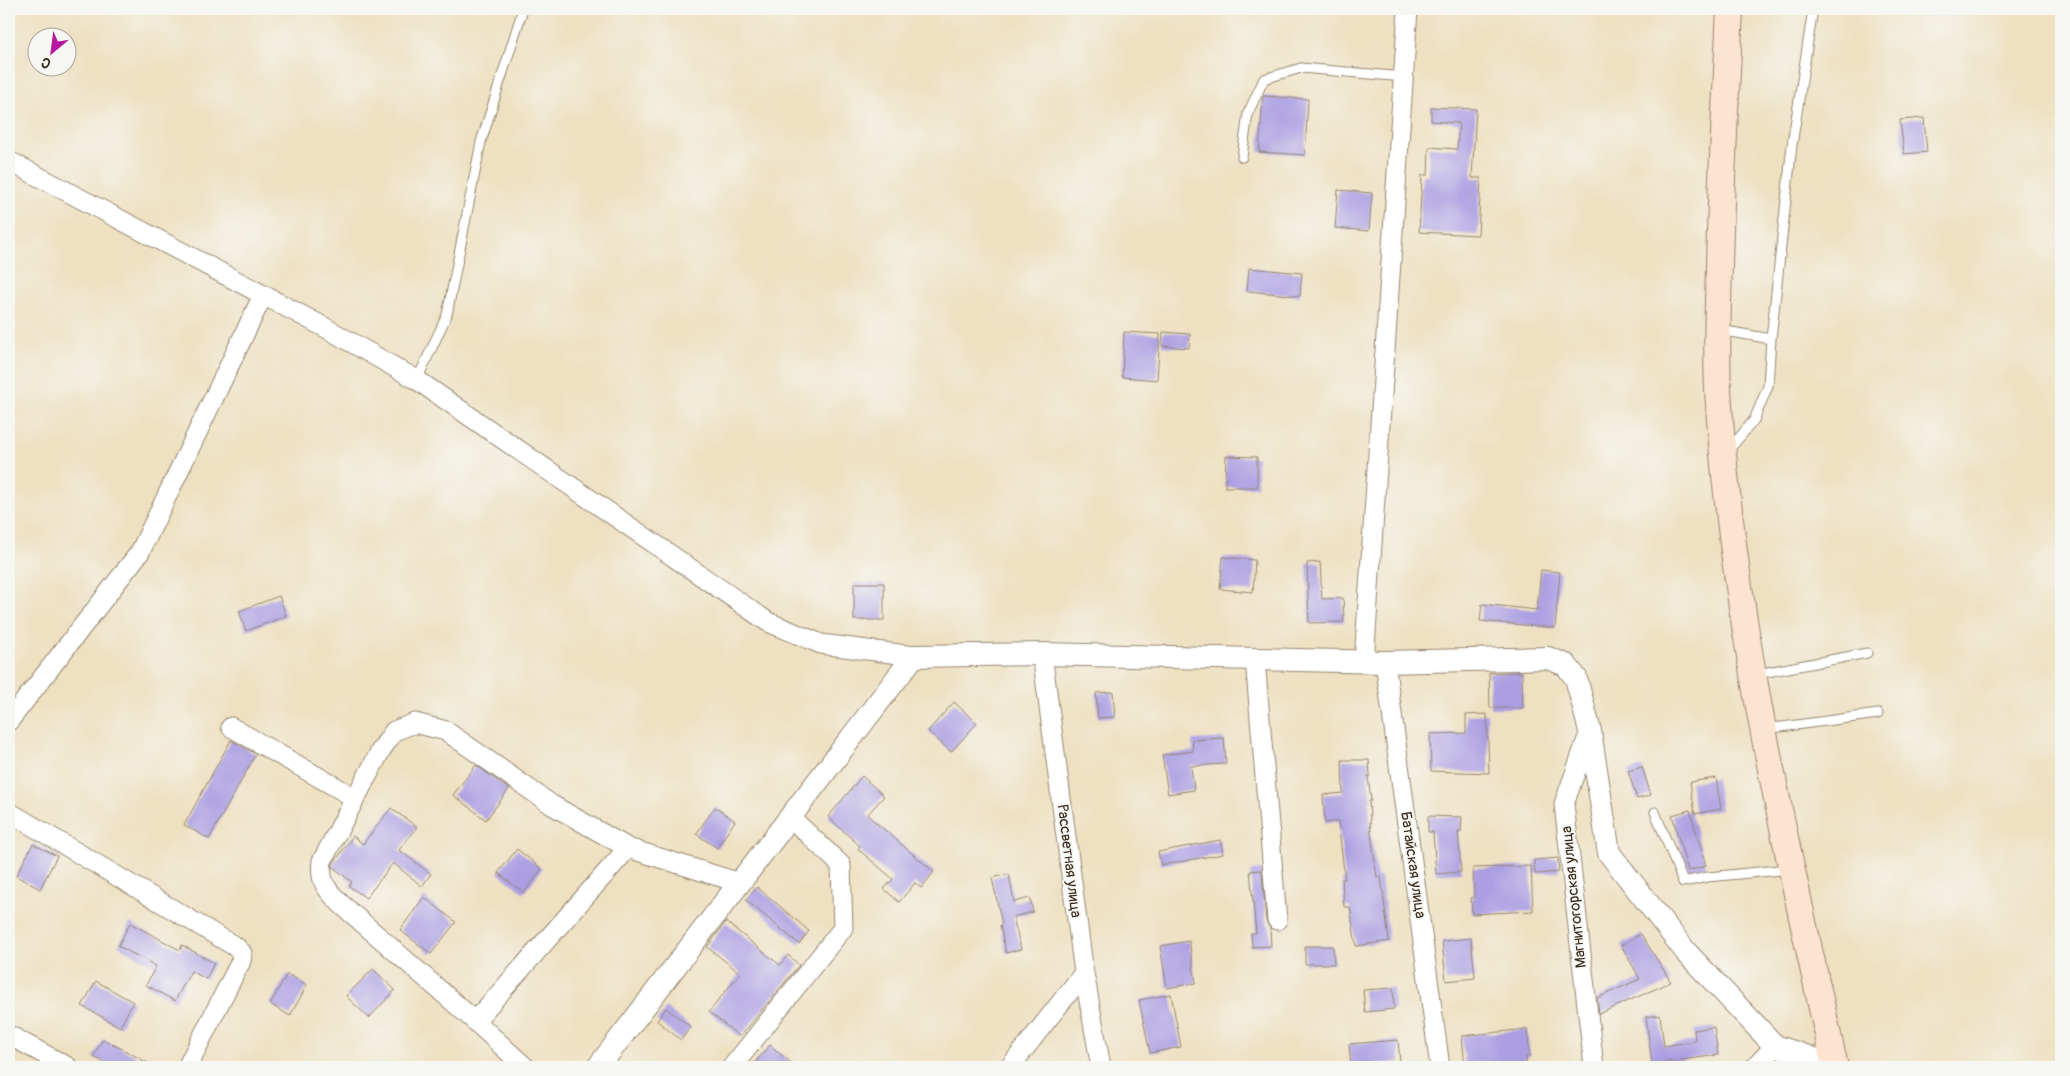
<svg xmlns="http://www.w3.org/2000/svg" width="2070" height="1076" viewBox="0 0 2070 1076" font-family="Pangolin,sans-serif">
	<rect width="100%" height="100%" fill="#f6f6f2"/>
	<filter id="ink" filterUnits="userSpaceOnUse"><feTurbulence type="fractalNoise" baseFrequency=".02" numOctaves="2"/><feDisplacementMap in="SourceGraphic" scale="10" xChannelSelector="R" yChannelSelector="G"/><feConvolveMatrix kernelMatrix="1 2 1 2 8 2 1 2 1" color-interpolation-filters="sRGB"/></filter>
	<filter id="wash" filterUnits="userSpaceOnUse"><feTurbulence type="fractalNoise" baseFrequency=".0096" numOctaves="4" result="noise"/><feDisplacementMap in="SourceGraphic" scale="20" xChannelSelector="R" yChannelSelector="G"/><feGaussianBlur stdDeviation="1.12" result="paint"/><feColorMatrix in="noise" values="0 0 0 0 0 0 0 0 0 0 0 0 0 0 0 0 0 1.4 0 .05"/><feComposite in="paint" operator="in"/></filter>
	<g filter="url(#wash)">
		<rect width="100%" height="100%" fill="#eee0c0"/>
		<g id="blocks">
			<path fill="#ab9ee2" d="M1263 96 1308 99 1305 155 1259 152Z
				M1431 107 1476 109 1472 178H1481L1478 235 1419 232 1422 175H1428L1429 147 1457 149 1459 123 1431 121Z
				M1924 118 1927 152 1904 154 1900 120Z
				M1338 190 1372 193 1369 231 1335 228Z
				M1249 268 1302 273 1300 296 1247 291Z
				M1124 332 1160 334 1157 380 1122 377Z
				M1163 332 1190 334 1189 348 1162 346Z
				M1226 456 1257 457V487H1225Z
				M1223 557 1255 560 1253 592 1220 589Z
				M1320 562 1322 599 1343 598 1344 622 1309 623 1307 563Z
				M1541 570 1560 572 1555 628 1480 621 1482 604 1537 610Z
				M854 583H884V620H854Z
				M279 596 286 616 246 631 239 611Z
				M1522 672 1523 708H1490L1489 673Z
				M1113 692 1115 717 1098 718 1096 693Z
				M954 702 977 723 951 752 928 731Z
				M1487 714 1489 773 1431 771 1430 734 1466 733V715Z
				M1224 738 1226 764 1191 766 1194 790 1168 794 1162 755 1193 751 1192 740Z
				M231 740 256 754 209 839 184 825Z
				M1342 760H1369L1370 776H1368L1371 801H1369L1371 834 1377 877 1381 876 1389 941 1356 946 1350 907H1344L1342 879H1345L1338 821 1325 823 1323 795 1343 793Z
				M476 765 509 789 486 820 453 795Z
				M1642 767 1651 795 1637 799 1628 771Z
				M862 776 884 796 867 815 934 872 921 888 915 883 899 902 884 889 893 879 858 849 860 846 828 817Z
				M1716 778 1721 809 1695 814 1690 782Z
				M715 807 735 821 717 848 696 834Z
				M391 808 417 827 399 850 431 874 422 886 393 863 366 898 349 886 352 882 333 867V864L353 836 363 844Z
				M1690 810 1706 866 1688 871 1672 815Z
				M1428 816 1462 817 1461 832H1458L1461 872 1436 874 1433 832H1428Z
				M1220 840 1223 854 1161 865 1158 852Z
				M33 844 57 856 40 889 16 876Z
				M517 849 542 869 524 893 498 873Z
				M1558 858 1559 872 1535 874 1534 860Z
				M1531 866 1533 911 1472 914 1471 898H1474L1473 868Z
				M1262 870 1266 921 1270 928 1271 946 1252 947 1251 933H1256L1250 871Z
				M1009 874 1014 902 1030 898 1033 912 1013 917 1021 949 1006 953 1000 925 1002 924 992 878Z
				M757 887 809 931 799 944 746 900Z
				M424 897 456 922 431 954 400 930Z
				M726 922 780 965 788 955 799 965 740 1037 709 1012 740 973 707 947Z
				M130 923 180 950 182 945 214 963 206 979 191 971 175 1001 146 985 156 966 118 946Z
				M1641 934 1671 982 1599 1014 1597 998 1640 979 1621 945Z
				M1471 938 1475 978 1446 981 1442 941Z
				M1189 941 1196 983 1167 988 1160 946Z
				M1305 946H1333L1334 964H1305Z
				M373 969 395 990 369 1018 346 996Z
				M287 974 307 985 290 1016 270 1004Z
				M96 981 133 1002 120 1027 82 1006Z
				M1393 988 1394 1009 1365 1012 1363 990Z
				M1171 994 1181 1047 1150 1053 1139 1000Z
				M666 1008 691 1027 681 1040 657 1021Z
				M1660 1015 1664 1046 1695 1041 1694 1030 1714 1027 1718 1055 1652 1064 1646 1017Z
				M1527 1029 1530 1056 1526 1057 1527 1067H1465L1462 1036Z
				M103 1039 156 1067H114L93 1057Z
				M1398 1040 1400 1062 1376 1064V1067H1351L1349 1044Z
				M770 1045 796 1067H751Z"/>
		</g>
	</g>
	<g filter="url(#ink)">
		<use href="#blocks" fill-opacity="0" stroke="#94856f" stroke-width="1"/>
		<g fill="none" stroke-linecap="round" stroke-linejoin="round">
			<defs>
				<path id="service" d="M1242 157 1248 113 1264 79 1301 68 1404 77
					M1720 330 1771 339
					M417 380 447 315 481 142 523 9
					M1728 451 1754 420 1768 386 1771 339 1792 145 1813 9
					M1757 674 1867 653
					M1766 729 1878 714
					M1655 812 1683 882 1708 877 1790 869"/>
				<path id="minor" d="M9 161 326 328 417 380 768 622 821 644 914 656
					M1042 654 1084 973 1101 1067
					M1255 659 1277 920
					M1364 662 1408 9
					M1385 662 1440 1067
					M9 721 140 552 263 295
					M231 727 355 798
					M1590 731 1564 804 1594 1067
					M9 812 236 947 242 953 241 961 187 1067
					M475 1021 628 848
					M9 1035 68 1067
					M525 1067 475 1021 341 904C327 890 319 882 322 861L381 750 394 731 415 723 446 731 552 805 628 848 740 883
					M732 1067 843 928 841 865 790 817
					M1010 1067 1084 973
					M1755 1067 1775 1046"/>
				<path id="tertiary" d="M598 1067 914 656 1042 654 1385 662 1548 658 1566 665 1576 678 1590 731 1609 853 1686 952 1775 1046 1835 1066"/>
				<path id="secondary" d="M1730 9C1726 95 1721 181 1719 266 1718 308 1716 349 1718 390 1732 619 1786 844 1835 1067"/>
			</defs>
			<use href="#service" stroke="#94856f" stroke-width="11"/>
			<use href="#minor" stroke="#94856f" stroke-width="21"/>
			<use href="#tertiary" stroke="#94856f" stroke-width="24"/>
			<use href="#secondary" stroke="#94856f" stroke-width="28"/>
			<use href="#service" stroke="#fff" stroke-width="9"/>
			<use href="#minor" stroke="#fff" stroke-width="19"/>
			<use href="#tertiary" stroke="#fff" stroke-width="22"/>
			<use href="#secondary" stroke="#fde4d0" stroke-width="26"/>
		</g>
	</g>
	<g text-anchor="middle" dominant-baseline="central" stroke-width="4" stroke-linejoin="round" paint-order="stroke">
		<g font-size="15" fill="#3b2a1e" stroke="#f6f6f2">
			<text transform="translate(1069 861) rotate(83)">Рассветная улица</text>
			<text transform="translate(1413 865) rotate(82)">Батайская улица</text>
			<text transform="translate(1574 897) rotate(-96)">Магнитогорская улица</text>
		</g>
	</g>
	<rect width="2070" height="1076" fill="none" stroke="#f6f6f2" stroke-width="30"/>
	<g transform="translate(52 52) rotate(209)"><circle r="24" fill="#f6f6f2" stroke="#aba49d"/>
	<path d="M0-4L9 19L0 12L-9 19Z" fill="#b5179e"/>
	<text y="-8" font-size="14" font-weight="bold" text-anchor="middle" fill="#3b2a1e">С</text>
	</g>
</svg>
